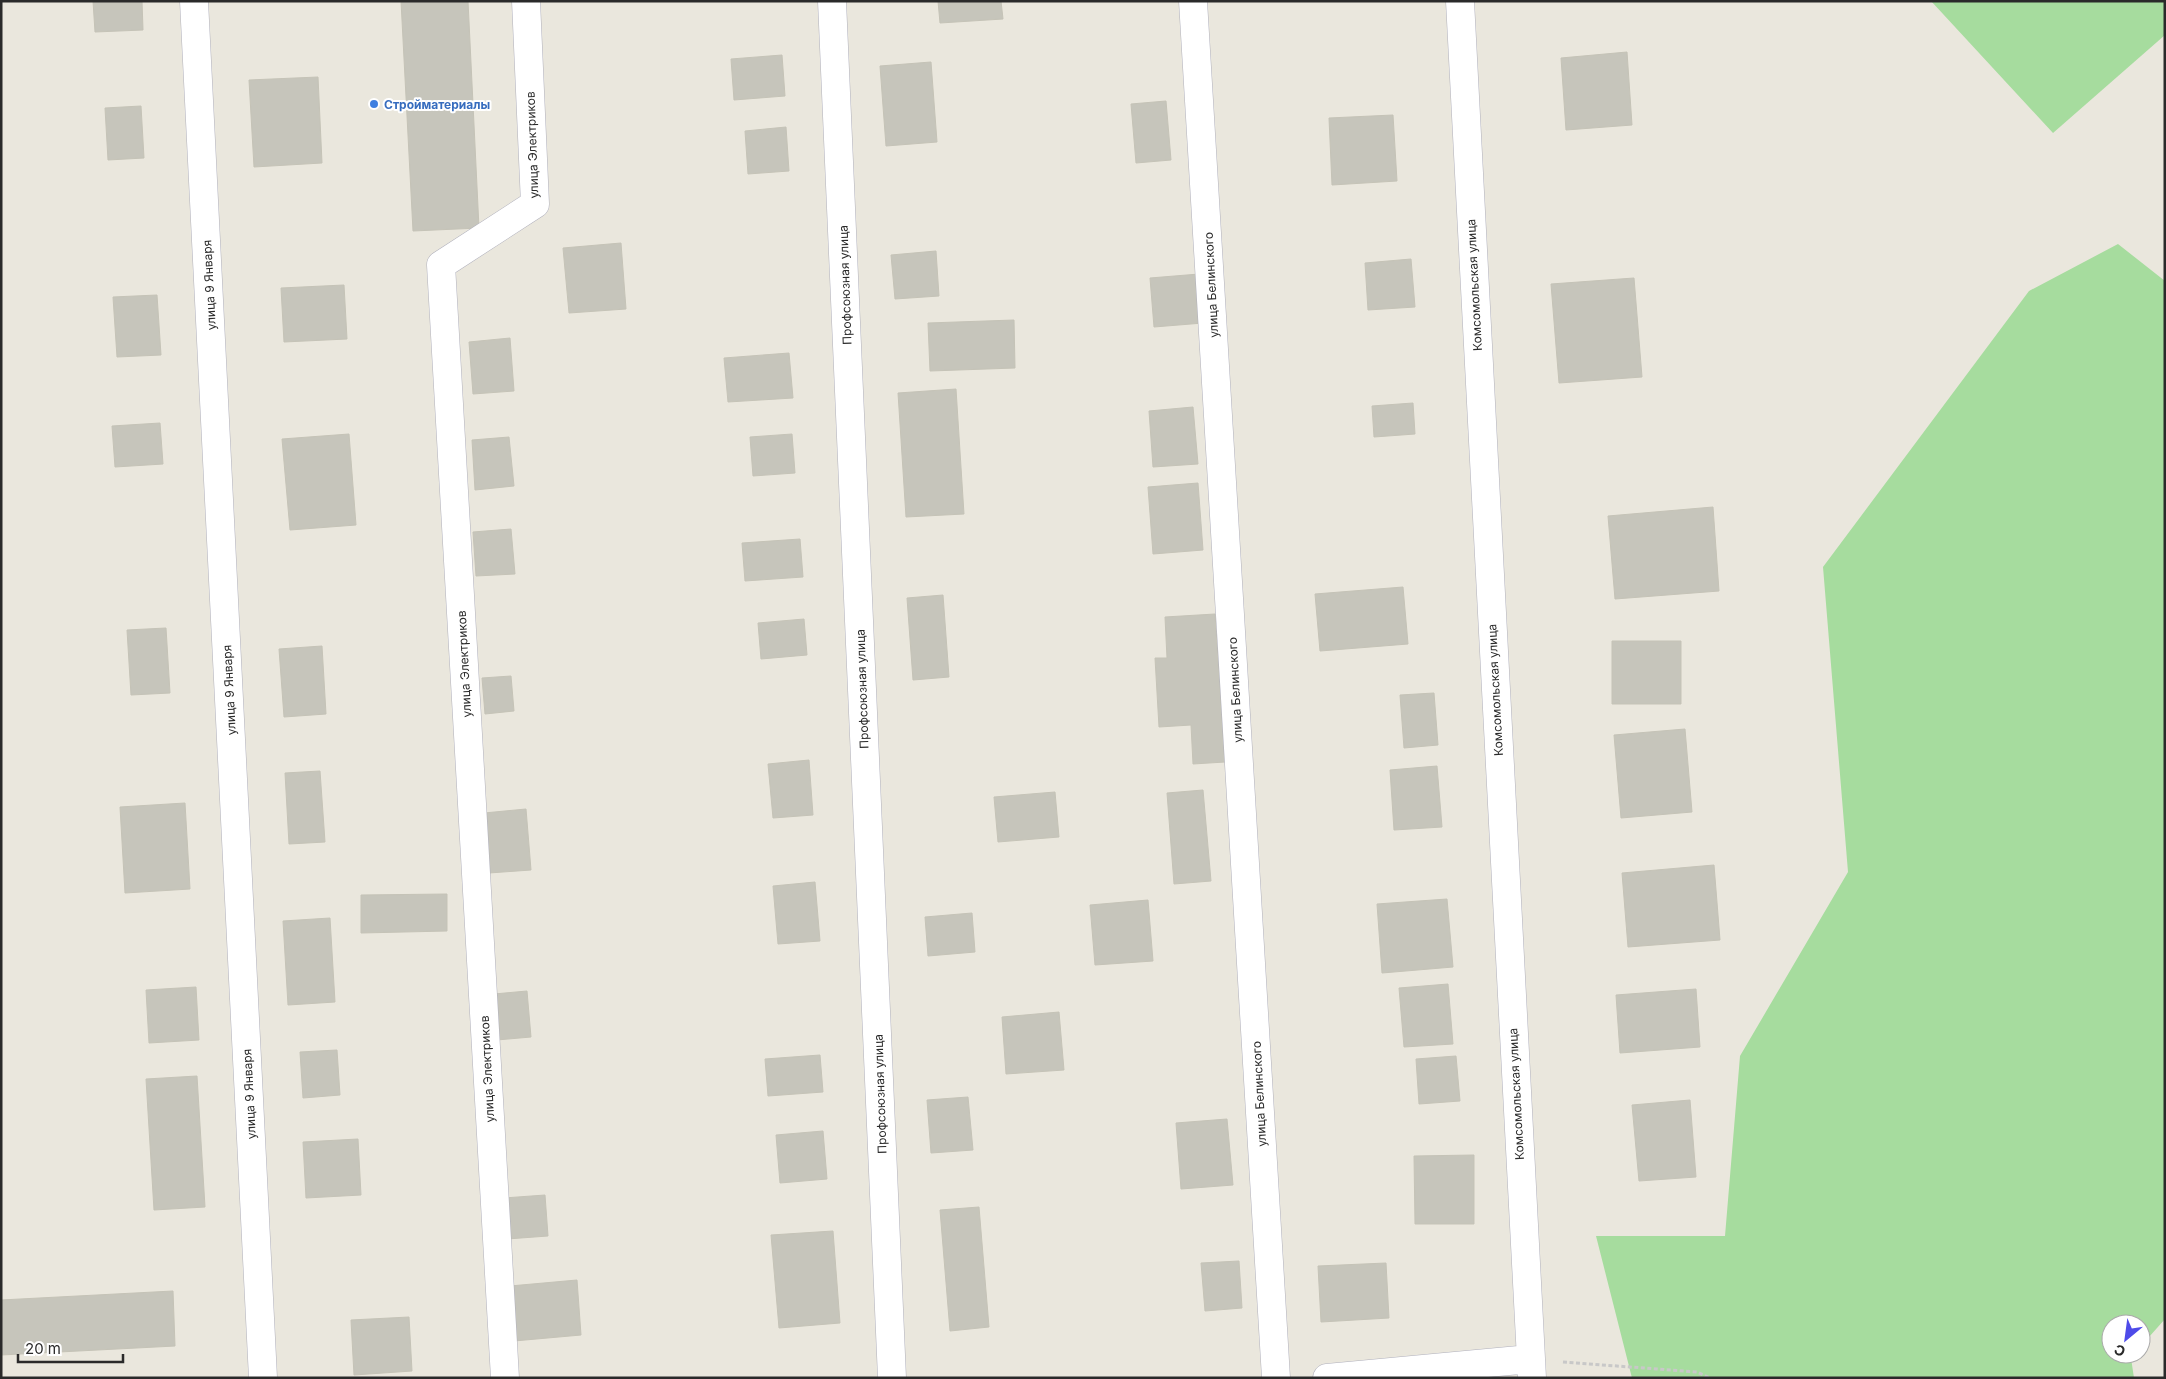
<svg xmlns="http://www.w3.org/2000/svg" width="2166" height="1379" viewBox="0 0 2166 1379" font-family="Inter,sans-serif">
	<rect width="100%" height="100%" fill="#eae7dd"/>
	<path fill="#a6dc9e" d="M1931 1H2165V35L2053 133Z
		M2118 244 2165 281V1319L2141 1346V1324H2111V1354H2134L2131 1358 2134 1378H1632L1596 1236H1725L1740 1056 1848 872 1823 567 2029 291Z"/>
	<path fill="#c6c5bb" stroke="#c5c3b7" d="M93 1H142L143 30 95 32Z
		M401 1H468L479 228 413 231Z
		M938 1H1001L1003 19 940 23Z
		M1627 52 1632 125 1566 130 1561 58Z
		M782 55 785 96 734 100 731 59Z
		M931 62 937 142 886 146 880 66Z
		M318 77 322 163 254 167 249 80Z
		M1166 101 1171 160 1136 163 1131 104Z
		M141 106 144 158 108 160 105 108Z
		M1393 115 1397 181 1332 185 1329 118Z
		M786 127 789 171 748 174 745 131Z
		M621 243 626 309 569 313 563 248Z
		M936 251 939 296 895 299 891 255Z
		M1411 259 1415 307 1368 310 1365 263Z
		M1199 274 1203 323 1154 327 1150 278Z
		M1634 278 1642 377 1559 383 1551 284Z
		M344 285 347 339 284 342 281 288Z
		M157 295 161 355 117 357 113 297Z
		M1014 320 1015 368 930 371 928 323Z
		M510 338 514 391 473 394 469 342Z
		M789 353 793 398 728 402 724 358Z
		M956 389 964 514 906 517 898 393Z
		M1413 403 1415 434 1374 437 1372 406Z
		M1193 407 1198 464 1153 467 1149 411Z
		M160 423 163 464 115 467 112 426Z
		M349 434 356 525 290 530 282 439Z
		M792 434 795 473 753 476 750 437Z
		M509 437 514 486 475 490 472 440Z
		M1198 483 1203 550 1153 554 1148 487Z
		M1713 507 1719 591 1615 599 1608 516Z
		M511 529 515 574 476 576 473 532Z
		M800 539 803 577 745 581 742 543Z
		M1403 587 1408 644 1320 651 1315 594Z
		M943 595 949 677 913 680 907 598Z
		M1215 614 1225 762 1193 764 1191 725 1159 727 1155 658H1167L1165 617Z
		M804 619 807 655 761 659 758 623Z
		M166 628 170 693 131 695 127 630Z
		M1612 641H1681V704H1612Z
		M322 646 326 714 284 717 279 649Z
		M511 676 514 711 485 714 482 678Z
		M1434 693 1438 745 1404 748 1400 695Z
		M1685 729 1692 812 1621 818 1614 735Z
		M809 760 813 815 773 818 768 764Z
		M1437 766 1442 827 1394 830 1390 770Z
		M320 771 325 842 289 844 285 773Z
		M1203 790 1211 881 1174 884 1167 793Z
		M1055 792 1059 837 998 842 994 797Z
		M185 803 190 889 125 893 120 807Z
		M526 809 531 870 489 873 484 813Z
		M1714 865 1720 940 1628 947 1622 873Z
		M815 882 820 941 778 944 773 886Z
		M447 894V931L361 933V895Z
		M1447 899 1453 967 1382 973 1377 904Z
		M1148 900 1153 961 1095 965 1090 905Z
		M972 913 975 952 928 956 925 917Z
		M330 918 335 1002 288 1005 283 921Z
		M1448 984 1453 1044 1404 1047 1399 988Z
		M196 987 199 1040 149 1043 146 990Z
		M1696 989 1700 1047 1620 1053 1616 995Z
		M527 991 531 1037 497 1040 494 994Z
		M1059 1012 1064 1070 1006 1074 1002 1017Z
		M337 1050 340 1095 303 1098 300 1052Z
		M820 1055 823 1092 768 1096 765 1059Z
		M1456 1056 1460 1101 1419 1104 1416 1059Z
		M197 1076 205 1207 154 1210 146 1079Z
		M968 1097 973 1150 931 1153 927 1100Z
		M1690 1100 1696 1177 1639 1181 1632 1105Z
		M1227 1119 1233 1185 1181 1189 1176 1123Z
		M823 1131 827 1179 780 1183 776 1135Z
		M358 1139 361 1195 306 1198 303 1142Z
		M1474 1155V1224H1415L1414 1156Z
		M545 1195 548 1236 507 1239 504 1198Z
		M979 1207 989 1327 950 1331 940 1210Z
		M833 1231 840 1323 779 1328 771 1235Z
		M1239 1261 1242 1308 1205 1311 1201 1263Z
		M1386 1263 1389 1318 1321 1322 1318 1266Z
		M577 1280 581 1335 514 1341 510 1286Z
		M173 1291 175 1346 1 1355V1300Z
		M409 1317 412 1371 354 1375 351 1320Z"/>
	<g fill="none" stroke-linecap="round" stroke-linejoin="round">
		<defs>
			<path id="minor" d="M194 1 263 1378
				M832 1 892 1378
				M1193 1 1276 1378
				M1460 1 1532 1378
				M505 1378 441 265 535 204 526 1
				M1327 1378 1530 1359"/>
		</defs>
		<use href="#minor" stroke="#b0b0bc" stroke-width="29"/>
		<path stroke="#c8c8c8" stroke-width="3" stroke-dasharray="4 2.5" stroke-linecap="butt" d="M1563 1362 1697 1372 1710 1378"/>
		<use href="#minor" stroke="#fff" stroke-width="28"/>
	</g>
	<circle fill="#3f7fe0" stroke="#fff" stroke-width="2" cx="374" cy="104" r="5"/>
	<g text-anchor="middle" dominant-baseline="central" stroke-width="4" stroke-linejoin="round" paint-order="stroke">
		<g font-size="12" font-weight="bold" fill="#366cbe" stroke="#fff" text-anchor="start">
			<text x="384" y="104">Стройматериалы</text>
		</g>
		<g font-size="12" fill="#2a2a2a" stroke="#fff">
			<text transform="translate(532 145) rotate(-92)">улица Электриков</text>
			<text transform="translate(209 285) rotate(-93)">улица 9 Января</text>
			<text transform="translate(845 285) rotate(-92)">Профсоюзная улица</text>
			<text transform="translate(1211 285) rotate(-93)">улица Белинского</text>
			<text transform="translate(1474 285) rotate(-93)">Комсомольская улица</text>
			<text transform="translate(464 664) rotate(-93)">улица Электриков</text>
			<text transform="translate(862 689) rotate(-92)">Профсоюзная улица</text>
			<text transform="translate(229 690) rotate(-93)">улица 9 Января</text>
			<text transform="translate(1235 690) rotate(-93)">улица Белинского</text>
			<text transform="translate(1495 690) rotate(-93)">Комсомольская улица</text>
			<text transform="translate(487 1069) rotate(-93)">улица Электриков</text>
			<text transform="translate(249 1094) rotate(-93)">улица 9 Января</text>
			<text transform="translate(880 1094) rotate(-92)">Профсоюзная улица</text>
			<text transform="translate(1259 1094) rotate(-93)">улица Белинского</text>
			<text transform="translate(1516 1094) rotate(-93)">Комсомольская улица</text>
		</g>
	</g>
	<rect width="2166" height="1379" fill="none" stroke="#2a2a2a" stroke-width="5"/>
	<g transform="translate(2126 1339) rotate(209)"><circle r="24" fill="#ffffff" stroke="#aaaaaa"/>
	<path d="M0-4L9 19L0 12L-9 19Z" fill="#4e4be9"/>
	<text y="-8" font-size="14" font-weight="bold" text-anchor="middle" fill="#2a2a2a">С</text>
	</g>
	<path d="M18 1354v8h105v-8" fill="none" stroke="#2a2a2a" stroke-width="2.5"/>
	<text x="25" y="1354" font-size="15" fill="#2a2a2a" stroke="#ffffff" stroke-width="4" paint-order="stroke">20 m</text>
</svg>
